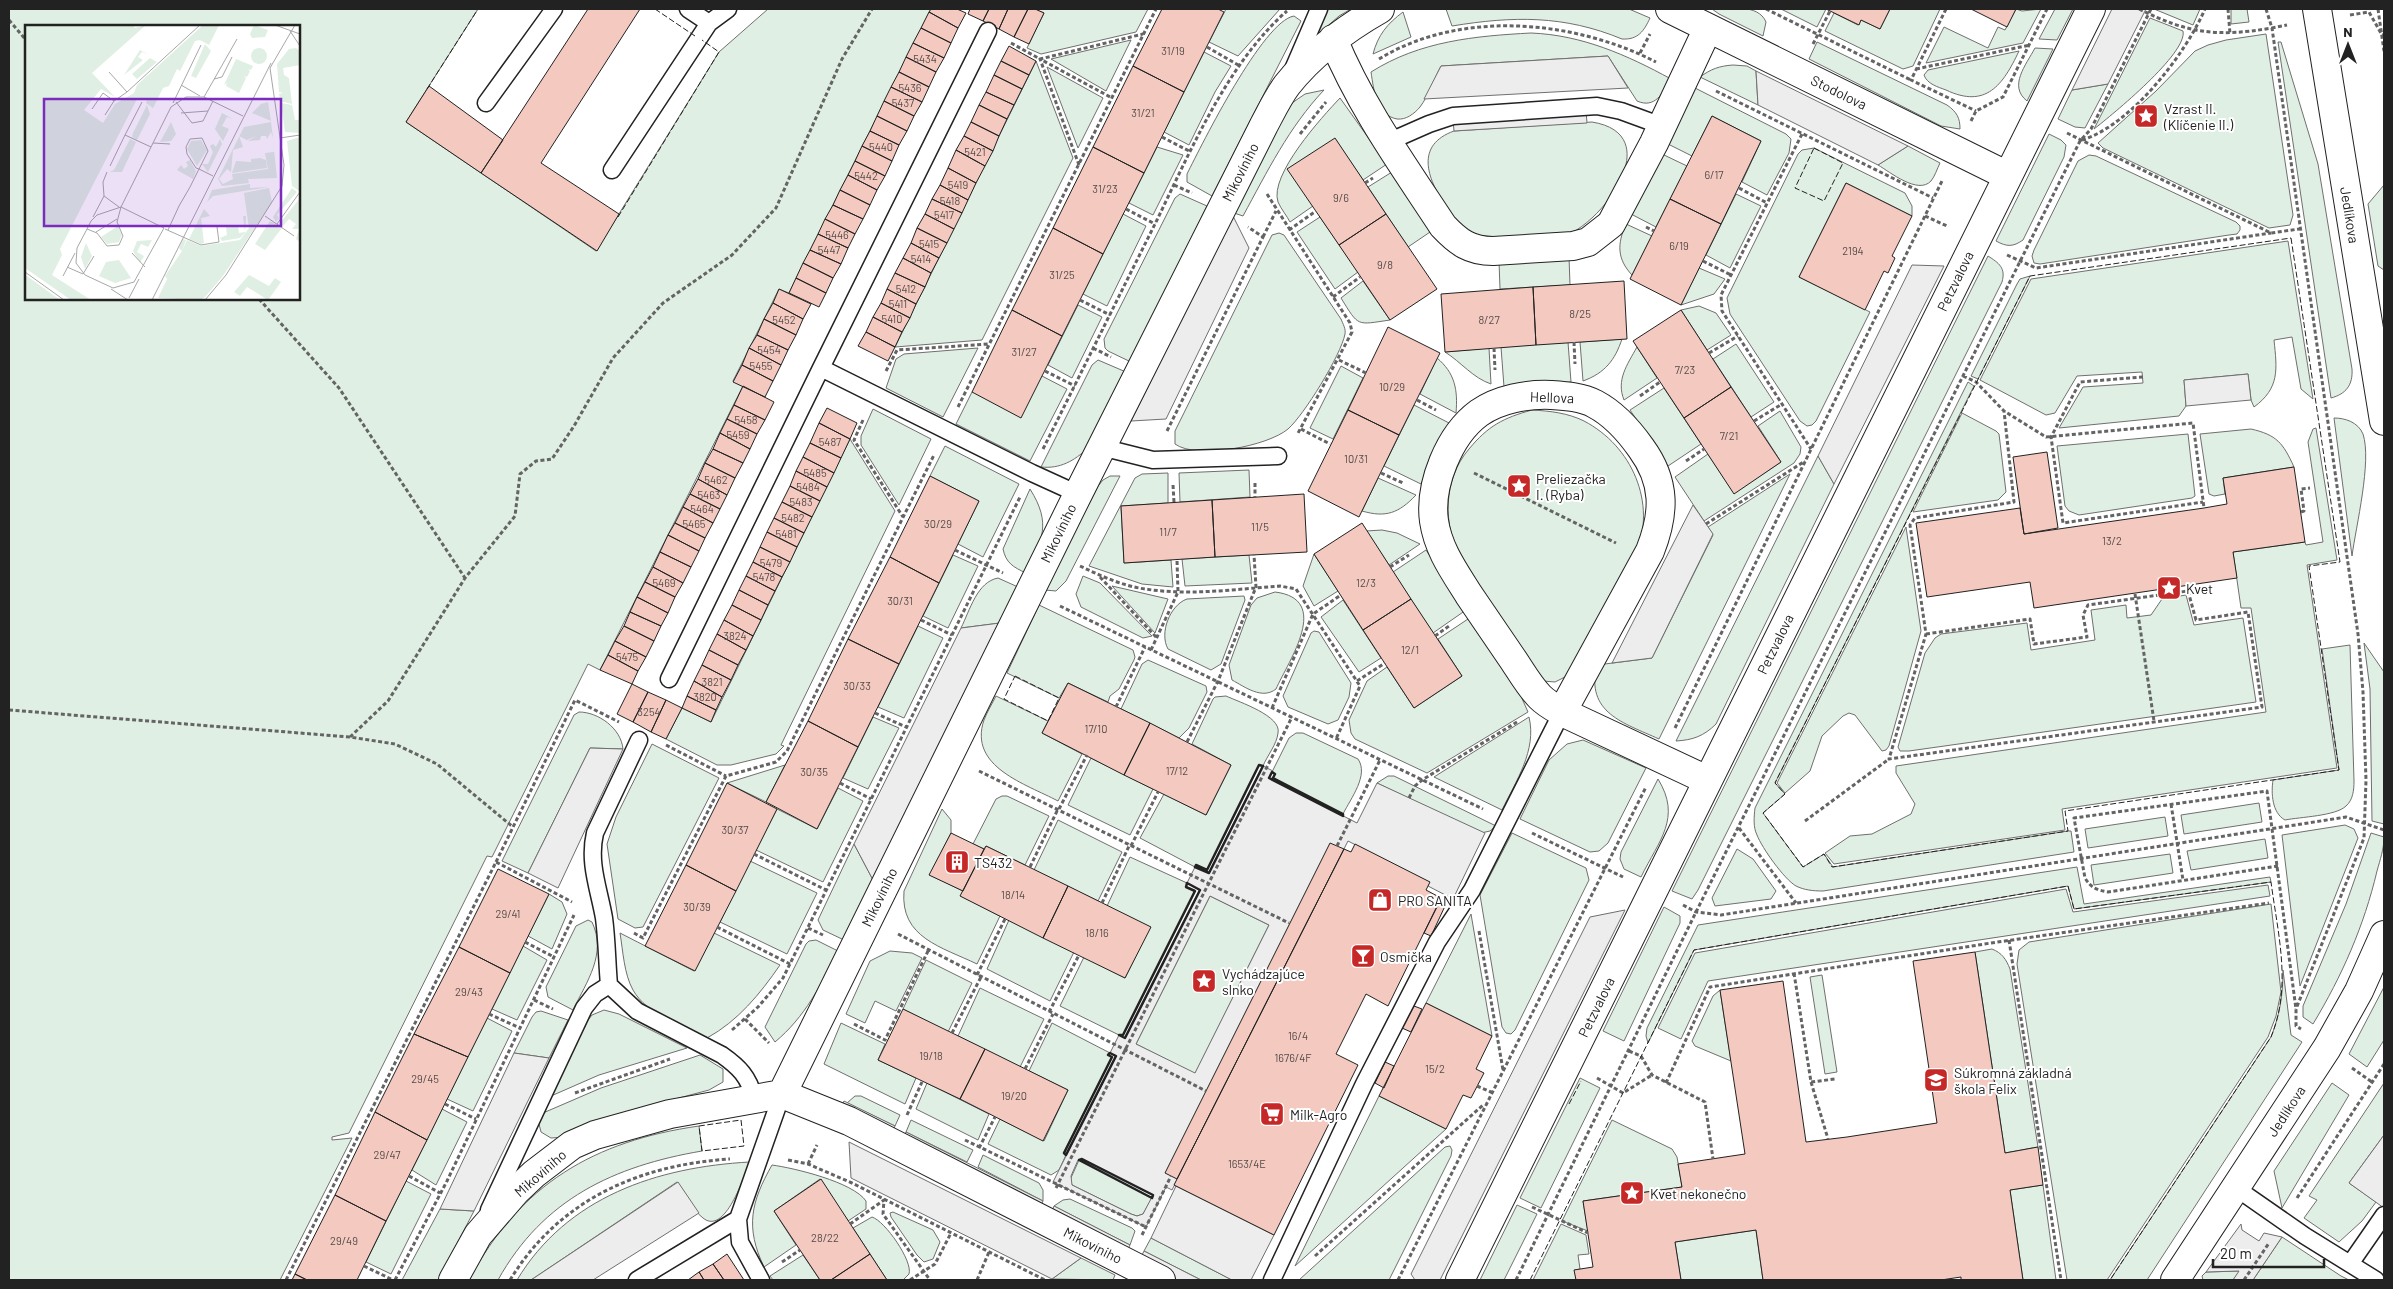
<svg xmlns="http://www.w3.org/2000/svg" width="2393" height="1289" viewBox="0 0 2393 1289" font-family="Barlow,sans-serif">
	<rect width="100%" height="100%" fill="#fff"/>
	<path fill="#e0efe3" stroke="#6f6f6f" fill-rule="evenodd" d="M9 9H478L406 122 596 251 719 52 768 9H931L789 293 779 289 733 381 743 386 600 670 588 664 492 857 487 856 349 1133 332 1137V1140L352 1138 280 1280H9ZM26 26H299V299H26Z
		M1035 9H1148L1136 32 1041 54 1027 48 1044 13Z
		M1226 9H1280L1238 56 1209 42Z
		M1328 9H1351L1339 16 1314 38Z
		M1446 9H1629L1650 18C1644 31 1638 40 1622 39 1564 15 1513 16 1452 26Z
		M1712 9C1729 9 1758 3 1766 22L1763 36 1719 14Z
		M1781 9H1826L1817 27Z
		M1890 9H1940L1913 66 1903 69 1825 31 1834 13 1858 25 1861 20 1880 29Z
		M2016 9 2022 11 2041 9 2023 43 1926 63 1944 27 1988 48 1998 27 2005 30Z
		M2055 9H2073L2057 40 2039 39Z
		M2154 9H2200L2193 25Z
		M2231 9H2247L2249 22 2231 24Z
		M1403 12 1411 37 1373 54C1378 35 1387 24 1403 12Z
		M1294 16 1301 21 1212 196 1187 182V174C1202 144 1263 21 1294 16Z
		M2150 18 2183 31C2188 53 2112 115 2094 129Z
		M1531 33C1582 35 1627 55 1671 79 1663 93 1655 109 1637 101L1608 56 1441 66C1434 79 1429 95 1420 107 1414 114 1406 120 1397 119 1376 115 1374 91 1371 72 1420 41 1475 36 1531 33Z
		M2266 34 2293 215 2290 225 2269 228 2103 148 2098 143 2156 91 2195 51 2208 45 2226 40Z
		M1131 40 1106 91 1051 59Z
		M1817 42 1947 105C1957 112 1960 118 1960 129L1941 126 1809 59Z
		M2278 42H2281L2318 164 2352 369C2353 385 2346 394 2331 398Z
		M2035 48 2053 49 2027 101C2008 86 2026 65 2035 48Z
		M2019 51C2003 85 1986 109 1946 90 1938 87 1927 84 1924 75L1928 70Z
		M1204 52 1231 66 1215 92 1189 145 1164 132Z
		M1036 61 1073 158 982 340 895 347Z
		M1733 65 1747 66 1756 71 1758 105 1700 77C1711 69 1719 66 1733 65Z
		M1047 67 1103 98 1078 148Z
		M2108 84 2085 128 2075 127 2058 119 2072 90Z
		M1695 88 1786 134 1791 139 1789 153 1767 195 1742 182 1761 141 1712 116 1692 156 1666 143Z
		M1324 90C1289 127 1267 172 1243 216L1234 213 1260 157 1292 103 1305 94Z
		M1340 98 1387 164 1363 180 1335 139 1313 206 1290 222C1287 216 1281 209 1278 202 1269 175 1322 117 1340 98Z
		M1592 122C1666 134 1606 219 1567 235 1536 239 1503 249 1474 234 1460 228 1453 217 1445 205 1427 178 1415 145 1454 131Z
		M2049 134 2061 140 2066 145 2064 157 2023 240C2013 247 2007 247 1996 241Z
		M1908 146 1940 163C1937 169 1935 176 1931 181 1918 195 1890 172 1878 165Z
		M1157 147 1183 155 1153 215 1129 203Z
		M1814 148 1905 193 1912 206V216L1846 183 1799 277 1870 312 1816 421 1812 425 1807 426 1800 421 1730 314 1727 298 1798 154 1802 150Z
		M1662 154 1687 166 1656 227 1631 214Z
		M2089 155 2096 156 2236 222 2240 226V230L2237 234 2229 235 2040 264 2034 263 2032 256 2034 250 2078 161Z
		M1392 172 1433 230 1408 247 1368 187Z
		M2384 185V270L2378 266 2368 204Z
		M1180 194 1207 206 1131 362 1108 351 1105 348 1104 339 1175 198Z
		M1736 194 1761 206 1730 268 1706 255Z
		M1123 214 1146 226 1107 306 1083 294Z
		M1320 217 1358 272 1335 289 1297 232Z
		M1626 224 1652 236 1632 275C1617 259 1617 244 1626 224Z
		M1279 233 1284 235 1341 319C1343 324 1346 329 1345 334 1341 355 1304 415 1288 429 1268 446 1197 460 1175 444V431L1267 245 1272 235Z
		M2288 241 2313 399 2301 389 2292 337 2274 340C2277 369 2280 388 2254 407L2251 400 2248 374 2184 380 2186 406 2179 416 2059 428 2083 387 2143 383 2142 372 2077 376 2055 413 2046 415 1980 380 2031 279Z
		M1988 256C1999 263 2006 268 2002 282L1698 890 1692 899 1672 891Z
		M1569 257 1570 285 1500 289 1499 261Z
		M1699 268 1725 279 1714 294 1681 305Z
		M2030 276 1978 379 1971 376 2017 284 2020 279Z
		M1363 281 1390 320C1356 325 1359 327 1341 298Z
		M1078 305 1102 317 1072 378 1048 365Z
		M1699 306 1716 313 1731 335 1707 350 1681 310Z
		M1622 339C1615 360 1605 373 1583 381L1580 342Z
		M1568 342 1571 382 1504 387 1501 347Z
		M1736 344 1774 402 1751 417 1713 359Z
		M1637 347 1657 378 1624 400C1616 380 1627 365 1637 347Z
		M978 348 943 417 886 388 896 359 904 354Z
		M1489 348 1491 384C1473 378 1461 362 1445 352Z
		M1437 358C1455 373 1458 390 1456 413L1420 394Z
		M1098 360 1126 372 1088 448C1074 461 1060 469 1041 467L1092 365Z
		M1341 366 1363 378 1333 439 1310 428Z
		M1042 376 1067 389 1030 461 956 424 972 392Z
		M1968 382 1974 386 1775 783 1785 794 1763 813 1803 867 1824 854 1833 867 2068 831H2071L2074 852 1823 891C1813 891 1804 890 1796 886 1784 879 1762 848 1757 835 1753 827 1754 817 1755 808Z
		M1664 388 1701 444 1668 466 1630 410Z
		M1414 405 1451 424 1421 484 1384 466Z
		M873 409 931 439 899 505 861 445V436Z
		M1532 410C1550 411 1568 413 1584 421 1632 446 1657 503 1636 554 1631 568 1621 581 1613 594 1597 622 1581 649 1565 677L1555 682 1543 681C1527 656 1510 632 1494 608 1483 592 1471 577 1462 560 1442 526 1443 479 1469 449 1488 426 1503 418 1532 410Z
		M1780 411 1801 447 1800 454 1794 463 1704 521 1675 477 1708 454 1734 493 1781 462 1758 426Z
		M1962 413 1996 431 1999 434 2006 492 1998 500 1913 512Z
		M2334 418C2345 418 2358 422 2363 434 2372 461 2356 526 2352 556Z
		M2316 428 2337 560 2307 565 2337 768 2062 809 2065 830 1834 864 1825 853 1850 836 1872 834 1911 814 1915 804 1896 773V766L2266 712 2251 608H2241L2233 552 2305 542 2306 545 2323 542 2308 442 2313 429Z
		M2251 429C2277 435 2283 443 2294 467L2223 478 2225 494 2214 496 2209 494 2200 434Z
		M2188 434 2195 496 2192 498 2079 515 2069 511 2065 506 2057 446Z
		M850 439 895 511 781 745 784 746 776 754 731 765H717L666 739 682 708 711 722Z
		M945 446 1019 484 983 557 958 544 979 501 930 476Z
		M1818 456 1834 484 1716 724C1704 736 1693 740 1676 741Z
		M1249 470 1250 497 1180 502 1179 473Z
		M1168 473V503L1121 506 1124 563 1171 560 1173 587 1142 584 1089 566 1135 478 1142 474Z
		M1790 474 1659 739C1624 723 1585 713 1597 665L1652 658 1713 535 1708 527Z
		M1110 476H1120L1066 581 1056 591 1045 590 1098 486 1103 480Z
		M1378 478 1416 495C1399 513 1386 518 1362 511Z
		M1030 489C1052 524 1042 540 1026 573 1013 567 1006 563 1003 549Z
		M1906 527 1921 631 1889 746 1886 750 1882 751 1855 715 1849 713 1843 716 1822 736 1810 771 1785 793 1777 783Z
		M1382 530 1397 533 1420 544 1389 565 1366 531Z
		M1426 550 1466 610 1433 633 1393 572Z
		M1314 554 1338 591 1314 606 1303 586Z
		M953 555 978 566 948 628 923 616Z
		M1249 555 1252 583 1185 586 1182 559Z
		M1083 576 1100 583 1152 636 1143 638 1081 607 1076 594Z
		M998 578 1018 587 1000 623 961 628C970 610 977 582 998 578Z
		M1112 586 1168 599 1155 633Z
		M1275 592C1332 599 1289 660 1276 689 1262 700 1245 687 1232 680L1229 665 1251 605 1257 598Z
		M2186 595 2194 625 2243 618 2256 702 1909 751H1900L1898 747 1925 653 1935 638 1941 634 2027 623 2031 650 2095 640 2091 610 2126 605 2127 618 2151 615 2162 599Z
		M1244 596 1245 600 1221 664 1211 670 1168 649C1159 633 1170 605 1187 599Z
		M1343 600 1381 658 1359 672 1321 617Z
		M1039 605 1133 650 1135 657 1134 660 1119 689 1110 696 1108 702 1068 683 1059 698 1007 673Z
		M1471 617 1520 694 1528 712 1427 773 1355 739 1351 733 1349 720 1367 681 1387 667 1414 708 1462 676 1438 639Z
		M918 626 943 638 904 718 878 707Z
		M1314 631 1319 632 1351 683 1349 697 1338 720 1328 724 1288 707 1283 696 1311 633Z
		M2364 643 2384 672V824L2372 821 2370 689Z
		M2350 645 2354 781C2354 790 2353 800 2346 806 2336 816 2300 817 2285 820 2272 813 2271 793 2273 780L2339 770 2322 649Z
		M1148 660 1206 686 1207 692 1189 728 1179 738 1121 709 1142 664Z
		M996 696 1048 721 1042 733 1082 754 1058 801C1026 784 968 767 984 720 987 712 992 704 996 696Z
		M1226 696C1239 702 1282 716 1278 733 1277 744 1267 756 1263 766L1259 765 1207 870 1196 866 1195 867 1140 838 1164 794 1206 815 1231 765 1192 744 1213 699 1215 697Z
		M579 712C598 712 621 728 623 749L590 748 528 873 502 861 574 715Z
		M873 717 899 728 868 789 843 778Z
		M1529 717C1537 750 1516 781 1502 810L1434 777Z
		M1296 733H1303L1358 759C1369 775 1351 798 1343 814L1273 778 1275 774 1272 772 1289 738Z
		M1583 740 1646 768 1608 843 1599 851 1590 852 1520 819 1549 760 1567 744Z
		M652 744 719 778 643 927 635 928 618 919 607 844 616 817Z
		M1091 758 1153 789 1130 835 1068 805Z
		M785 765 766 802 727 783Z
		M1388 776H1394L1496 826 1490 831 1481 833 1377 783Z
		M1658 779C1682 818 1659 840 1641 877L1624 869 1620 859 1621 852Z
		M838 788 863 801 823 882 756 850 777 809 817 829Z
		M1002 796H1007L1049 816 1025 865 986 846 984 849 973 844 996 799Z
		M2259 803 2262 822 2184 834 2181 815Z
		M942 809 951 820V833L930 875 963 891 961 896 1000 916 977 964C942 947 900 938 904 891Z
		M2165 817 2168 836 2088 848 2085 829Z
		M1058 820 1122 852 1098 901 1034 870Z
		M2345 825 2354 829 2358 838 2300 986 2282 835Z
		M1512 833 1586 868 1589 880 1515 1030 1511 1034 1506 1033 1502 1027 1480 895Z
		M2371 833 2384 837C2384 849 2380 860 2377 871 2364 926 2342 976 2313 1024L2303 1017V1006L2346 904Z
		M2265 839 2268 858 2191 870 2187 851Z
		M854 844 873 880 844 940 823 930 818 920Z
		M1737 849 1753 859 1776 891 1771 899 1715 906 1712 898Z
		M2170 854 2173 873 2094 885 2091 865Z
		M1130 857 1187 883 1186 887 1195 891 1123 1035H1119L1060 1006 1084 957 1125 978 1150 927 1107 906Z
		M750 861 817 893 787 954 720 922Z
		M2077 867 2084 904 2270 877 2271 882 2074 909 2068 886 1694 950 1648 1043 1646 1036 1647 1028 1698 925Z
		M2268 885 2270 896 1708 981 1681 1039 1658 1028 1695 953 2066 889 2073 912Z
		M549 894 562 902 567 914 552 949 528 936Z
		M1210 896 1269 925 1195 1074 1136 1044Z
		M2271 904 2281 992 2276 1016 2268 1037 2107 1280H2067L2017 964 2019 950 2029 942Z
		M1664 907 1680 916V923L1624 1041 1603 1031Z
		M1471 914 1492 1036 1426 1003Z
		M588 920 592 922C607 954 587 981 573 1010L548 997 546 987 576 926Z
		M1009 920 1074 952 1050 1001 987 969Z
		M620 933 694 971 714 933 780 965C760 994 738 1021 707 1038 683 1026 647 1015 633 990 624 974 623 951 620 933Z
		M816 940 838 951C821 985 805 1017 775 1042L765 1027 806 944 809 941Z
		M523 946 547 960 517 1020 492 1009Z
		M1992 949C2002 953 2006 959 2010 969L2038 1147 2005 1153 1975 952Z
		M890 951 912 953 922 958 896 1011 875 1001 865 1023 846 1014 870 961Z
		M926 960 972 983 948 1032 903 1009Z
		M2283 970 2291 1035 2302 1042 2147 1280H2110L2271 1037C2280 1014 2283 995 2283 970Z
		M1822 975 1837 1072 1825 1074 1810 977Z
		M2384 987V1040L2367 1067 2349 1054Z
		M980 988 1044 1019 1020 1067 958 1036Z
		M1720 990 1731 1061 1695 1046 1692 1041 1713 996Z
		M604 1010 619 1014 687 1048 599 1075 551 1096 588 1020 592 1015Z
		M541 1011 568 1020 549 1058 514 1053 532 1017 536 1012Z
		M487 1018 512 1031 473 1111 447 1099Z
		M841 1023 885 1044 878 1060 916 1078 905 1104 824 1064Z
		M1052 1023 1110 1053 1109 1055 1112 1057 1064 1152 1066 1155 1059 1170 1051 1175 988 1144 1000 1119 1044 1141 1068 1090 1029 1071Z
		M700 1055 723 1069V1082L709 1090 615 1115 566 1137 551 1138 541 1132 539 1124 543 1113 601 1088Z
		M1580 1078 1600 1088 1541 1208 1520 1198Z
		M927 1083 989 1114 978 1140 916 1109Z
		M2332 1083 2349 1095 2282 1208 2274 1171Z
		M2384 1083V1135L2349 1183 2376 1202 2362 1221 2339 1242 2304 1218 2317 1200 2309 1196Z
		M855 1096H861L900 1115 895 1126 847 1103Z
		M1379 1096 1446 1129 1295 1266Z
		M442 1109 467 1122 436 1185 412 1170Z
		M911 1120 973 1150 967 1162 906 1132Z
		M1612 1120 1672 1149 1677 1157 1682 1187 1583 1201 1588 1231 1562 1221Z
		M699 1126 702 1151C614 1166 543 1199 498 1280H469C520 1184 594 1141 699 1126Z
		M1450 1146 1452 1150 1451 1156 1389 1280H1299L1445 1147Z
		M983 1155 1039 1183 1043 1190V1201L978 1167Z
		M1079 1160 1152 1198 1143 1214 1137 1216 1131 1214 1072 1185 1070 1180Z
		M750 1162C744 1176 725 1236 703 1218 692 1210 686 1193 677 1182L531 1280H517C567 1197 657 1167 750 1162Z
		M772 1165C794 1168 853 1182 866 1201V1209L848 1221 820 1179 774 1211 796 1245 764 1267C745 1227 751 1202 772 1165Z
		M406 1181 431 1194 391 1274 366 1262Z
		M2043 1185 2056 1280H2023L2010 1190Z
		M1070 1199 1132 1228 1135 1231 1130 1245 1054 1206 1063 1200Z
		M1517 1205 1537 1214 1504 1280H1480Z
		M440 1209 474 1211 438 1280H402Z
		M893 1212 933 1230 940 1242 933 1259 924 1262 917 1255 891 1217 890 1213Z
		M872 1217C885 1221 913 1261 909 1274L903 1280H887L853 1228Z
		M1561 1224 1586 1235 1589 1254 1578 1255 1580 1269 1575 1270 1576 1280H1533Z
		M1756 1230 1763 1280H1681L1675 1242Z
		M2282 1237 2341 1276 2349 1280H2253Z
		M1151 1238 1232 1280H1201L1144 1251Z
		M803 1255 820 1280H773L770 1276Z
		M1081 1258 1115 1275 1113 1280 1052 1279Z
		M2240 1271 2233 1280H2203L2202 1276 2206 1272Z"/>
	<path fill="#ededed" stroke="#6f6f6f" fill-rule="evenodd" d="M2112 9H2146L2108 84 2072 90Z
		M1608 56 1628 88 1424 99 1441 66Z
		M1756 71 1908 146 1878 165 1758 105Z
		M1586 111 1587 123 1454 131 1453 120Z
		M1233 216 1249 248 1166 419 1131 421Z
		M1912 265 1944 266 1834 484 1818 456Z
		M2248 374 2251 400 2186 406 2184 380Z
		M1693 505 1713 534 1652 658 1612 663Z
		M1000 623 873 880 854 844 961 628Z
		M590 748 623 749 558 888 528 873Z
		M1263 766 1273 771 1269 778 1357 823 1377 783 1485 833 1453 899 1428 886 1429 882 1348 841 1172 1190 1166 1187 1146 1227 1053 1182 1116 1056 1110 1053 1119 1035 1125 1038 1200 890 1187 883 1195 867 1209 873ZM1210 896 1269 925 1195 1073 1136 1044ZM1082 1159 1153 1195 1143 1214 1137 1216 1131 1214 1072 1185 1071 1176 1078 1160Z
		M1625 910 1440 1280H1415L1411 1274 1590 917Z
		M514 1053 549 1058 474 1211 440 1209Z
		M844 1101 895 1126 891 1136 839 1111Z
		M906 1132 1043 1201 1039 1210 901 1141Z
		M2384 1135V1208L2349 1183Z
		M849 1142 1081 1258 1052 1279 851 1178Z
		M678 1182 699 1213 593 1280H531Z
		M1176 1186 1274 1235 1251 1280H1232L1151 1238Z
		M1054 1206 1130 1245 1126 1253 1050 1216Z
		M2241 1224 2242 1230 2259 1241 2264 1233 2282 1237 2253 1280H2233L2239 1271 2206 1272Z
		M1144 1251 1201 1280H1176L1139 1261Z"/>
	<path fill="#f3c9c0" stroke="#222" d="M588 9H640L541 163 619 214 597 251 481 173Z
		M931 9H957L966 13 958 28 929 12Z
		M970 9H989L983 21 968 14Z
		M989 9H1008L999 29 983 21Z
		M1008 9H1028L1014 37 999 29Z
		M1028 9H1035L1044 13 1029 44 1014 37Z
		M1162 9H1218L1224 12 1184 92 1133 66Z
		M1826 9H1890L1880 29 1861 20 1859 25Z
		M1971 9H2016L2007 27Z
		M929 12 958 28 951 43 921 28Z
		M921 28 951 43 944 58 913 43Z
		M913 43 944 58 936 72 906 57Z
		M1009 46 1036 61 1029 75 1001 61Z
		M906 57 936 72 929 87 899 72Z
		M1001 61 1029 75 1022 89 994 75Z
		M1133 66 1184 92 1144 173 1093 147Z
		M899 72 929 87 922 102 891 87Z
		M994 75 1022 89 1014 105 986 92Z
		M429 86 503 140 481 173 406 122Z
		M891 87 922 102 914 116 884 101Z
		M986 92 1014 105 1007 119 979 105Z
		M884 101 914 116 907 131 877 116Z
		M979 105 1007 119 999 136 971 122Z
		M877 116 907 131 899 145 870 131Z
		M1712 116 1761 141 1721 224 1670 199Z
		M971 122 999 136 993 151 964 136Z
		M870 131 899 145 892 161 862 146Z
		M964 136 993 151 985 166 956 150Z
		M1335 138 1386 214 1339 245 1287 169Z
		M862 146 892 161 885 176 855 161Z
		M1093 147 1144 173 1103 254 1053 228Z
		M956 150 985 166 976 183 948 168Z
		M855 161 885 176 877 190 848 175Z
		M948 168 976 183 968 200 940 185Z
		M848 175 877 190 870 205 840 190Z
		M1846 183 1912 216 1892 256 1895 258 1888 273 1884 271 1865 310 1799 277Z
		M940 185 968 200 962 213 932 199Z
		M840 190 870 205 863 219 833 205Z
		M932 199 962 213 954 229 925 214Z
		M1670 199 1721 224 1681 305 1630 279Z
		M833 205 863 219 855 234 825 219Z
		M925 214 954 229 947 243 917 228Z
		M1386 214 1437 289 1390 320 1339 245Z
		M825 219 855 234 848 248 818 234Z
		M917 228 947 243 939 258 911 243Z
		M1053 228 1103 254 1062 336 1012 310Z
		M818 234 848 248 841 264 810 250Z
		M911 243 939 258 931 273 903 258Z
		M810 250 841 264 833 278 803 263Z
		M903 258 931 273 925 287 895 273Z
		M803 263 833 278 826 293 796 278Z
		M895 273 925 287 916 304 887 289Z
		M796 278 826 293 819 307 789 293Z
		M1624 281 1627 339 1536 345 1533 287Z
		M1533 287 1536 345 1445 352 1441 294Z
		M779 289 811 304 803 319 773 303Z
		M887 289 916 304 910 318 881 303Z
		M773 303 803 319 796 335 764 319Z
		M881 303 910 318 902 332 873 317Z
		M1012 310 1062 336 1021 418 972 392Z
		M1681 310 1731 387 1684 418 1633 341Z
		M873 317 902 332 895 347 866 332Z
		M764 319 796 335 788 350 757 335Z
		M1388 327 1440 353 1399 435 1348 410Z
		M866 332 895 347 888 361 858 346Z
		M757 335 788 350 781 365 749 348Z
		M749 348 781 365 773 381 742 365Z
		M742 365 773 381 765 397 733 382Z
		M743 386 774 402 765 420 734 405Z
		M1731 387 1781 462 1734 494 1684 418Z
		M734 405 765 420 757 434 727 419Z
		M827 408 857 423 850 439 819 423Z
		M1348 410 1399 435 1359 517 1308 491Z
		M727 419 757 434 750 449 720 433Z
		M819 423 850 439 841 458 810 443Z
		M720 433 750 449 743 463 713 449Z
		M810 443 841 458 834 473 803 457Z
		M713 449 743 463 735 478 705 463Z
		M2047 452 2058 528 2024 534 2013 457Z
		M803 457 834 473 827 487 796 471Z
		M705 463 735 478 727 495 698 479Z
		M2294 467 2305 542 2233 552 2237 578 2034 608 2030 582 1927 597 1916 523 2020 508 2024 534 2204 508 2227 504 2223 478Z
		M796 471 827 487 820 501 790 486Z
		M930 476 979 501 939 583 890 557Z
		M698 479 727 495 720 509 690 494Z
		M790 486 820 501 812 517 782 502Z
		M690 494 720 509 713 523 683 507Z
		M1304 494 1307 552 1215 557 1212 500Z
		M1212 500 1215 557 1124 563 1121 506Z
		M782 502 812 517 804 533 774 518Z
		M683 507 713 523 705 538 675 523Z
		M774 518 804 533 797 547 767 532Z
		M675 523 705 538 699 551 668 535Z
		M1362 523 1411 599 1363 630 1314 554Z
		M767 532 797 547 790 562 760 547Z
		M668 535 699 551 691 567 660 552Z
		M760 547 790 562 782 577 753 562Z
		M660 552 691 567 683 583 653 567Z
		M890 557 939 583 899 664 848 639Z
		M753 562 782 577 775 591 746 576Z
		M653 567 683 583 675 597 645 582Z
		M746 576 775 591 768 605 739 590Z
		M645 582 675 597 668 613 637 597Z
		M739 590 768 605 761 620 732 605Z
		M637 597 668 613 661 626 630 612Z
		M1411 599 1462 676 1414 708 1363 630Z
		M732 605 761 620 753 636 724 620Z
		M630 612 661 626 654 641 624 626Z
		M724 620 753 636 746 650 717 634Z
		M624 626 654 641 646 657 615 641Z
		M717 634 746 650 738 665 709 650Z
		M848 639 899 664 858 747 808 721Z
		M615 641 646 657 638 671 608 655Z
		M709 650 738 665 731 680 702 665Z
		M608 655 638 671 632 684 600 670Z
		M702 665 731 680 722 697 694 681Z
		M694 681 722 697 716 710 687 696Z
		M1068 683 1150 723 1124 775 1042 733Z
		M632 684 648 692 633 722 617 714Z
		M648 692 666 700 651 732 633 722Z
		M687 696 716 710 711 722 682 708Z
		M666 700 682 708 666 739 651 732Z
		M808 721 858 747 817 829 766 802Z
		M1150 723 1231 765 1206 815 1124 775Z
		M727 783 777 809 736 891 686 865Z
		M951 833 984 849 963 891 929 875Z
		M1330 843 1344 849 1177 1179 1165 1173Z
		M1355 844 1430 882 1426 890 1441 898 1388 1006 1366 994 1336 1054 1358 1065 1274 1235 1174 1185 1344 849 1351 852Z
		M986 846 1068 886 1043 938 960 896Z
		M686 865 736 891 695 971 645 946Z
		M498 869 549 894 510 973 459 947Z
		M1068 886 1151 927 1125 978 1043 938Z
		M1440 901 1446 904 1431 936 1424 933Z
		M459 947 510 973 468 1057 414 1034Z
		M1975 952 2005 1153 2038 1147 2043 1185 2010 1190 2023 1280H1961V1277L1941 1280H1763L1756 1230 1675 1242 1681 1280H1576L1574 1270 1593 1267 1583 1201 1682 1187 1678 1164 1745 1154 1720 990 1783 981 1806 1142 1847 1137 1937 1123 1913 961Z
		M1426 1003 1492 1036 1476 1069 1484 1073 1471 1098 1463 1095 1446 1129 1379 1096Z
		M1414 1006 1422 1009 1411 1032 1402 1028Z
		M903 1009 985 1049 960 1099 878 1060Z
		M414 1034 468 1057 427 1140 375 1112Z
		M985 1049 1068 1090 1043 1141 960 1099Z
		M1385 1062 1394 1066 1384 1088 1375 1083Z
		M375 1112 427 1140 386 1221 335 1195Z
		M821 1179 870 1254 831 1280H820L774 1211Z
		M335 1195 386 1221 357 1280H307L295 1274Z
		M727 1254 744 1280H724L713 1264Z
		M870 1254 887 1280H831Z
		M713 1264 724 1280H704L699 1272Z
		M699 1272 704 1280H688Z
		M295 1274 307 1280H292Z"/>
	<g fill="none" stroke-linecap="round" stroke-linejoin="round">
		<defs>
			<path id="lane" d="M688 9 709 23
				M988 31 821 368 1032 473 1078 494
				M1294 67 1319 9
				M486 103 554 9
				M1388 142 1429 124 1453 116 1597 106 1621 111 1662 126
				M612 170 709 23 728 9
				M1101 447 1153 460 1278 456
				M669 679 821 368
				M639 740 595 833C588 863 599 889 604 918 607 940 607 963 609 985L637 1011 722 1055C739 1067 749 1077 754 1098
				M2236 1188 2305 1236 2376 1280
				M489 1210 584 1008 595 994 609 985
				M2350 1264 2384 1215
				M637 1280 738 1219
				M761 1280 740 1242 738 1219 782 1094
				M1272 1280 1364 1084 1437 942 1472 890 1562 712"/>
			<path id="street" d="M1670 9 2008 176
				M2317 9 2384 421
				M1333 39C1361 107 1403 165 1443 226 1458 242 1470 251 1493 251L1573 246 1588 242 1611 224 1654 143 1708 28
				M1562 712 1650 551C1665 513 1666 482 1641 448 1629 431 1614 414 1595 404 1582 397 1566 396 1551 395 1527 394 1499 399 1479 413 1449 435 1429 485 1434 521 1438 549 1454 571 1469 595 1484 617 1499 639 1514 661 1522 673 1530 687 1540 697 1547 704 1555 708 1562 712L1707 780
				M782 1094 1078 494 1264 125C1271 112 1278 97 1287 85 1313 52 1345 29 1380 9
				M453 1280 478 1235 516 1191 534 1174 572 1145 595 1135 670 1114 782 1094 849 1121 1161 1280
				M1460 1280 2091 9
				M2175 1280 2327 1048 2359 991 2384 935"/>
		</defs>
		<use href="#lane" stroke="#222" stroke-width="19"/>
		<use href="#street" stroke="#222" stroke-width="30"/>
		<path stroke="#646464" stroke-width="3" stroke-dasharray="4 2.5" stroke-linecap="butt" d="M1766 9 1911 80
			M1946 9 1911 80 1976 111
			M2139 9C2189 34 2218 37 2272 28L2358 634 2363 692 2366 780 2364 838 2296 1009
			M2228 9 2230 34
			M2266 9 2272 28 2287 25
			M2378 9 2384 51
			M2350 15 2369 12 2382 35H2384
			M9 20 26 40
			M1011 43 1040 59 1143 34
			M1813 44 1830 11
			M1207 47 1240 66
			M1640 53 1650 34
			M1379 59C1461 9 1574 20 1656 62
			M1916 69 2030 45
			M1716 91 1933 198
			M1971 121 1976 111 2003 97 2047 9
			M2067 133 2271 233 2299 229
			M1300 134 1326 102
			M1802 134 1721 295 1722 311 1811 449
			M1162 137 1191 152
			M2082 140C2131 125 2185 55 2205 9
			M1079 165 1040 59 1112 98
			M1365 183 1373 178
			M1174 185 1192 193
			M1739 188 1767 203
			M1267 194 1350 323 1352 332 1297 435
			M1126 209 1155 224
			M1925 216 1947 226
			M1646 227 1654 231
			M1289 230 1316 211
			M1263 237 1276 211
			M2007 255 2036 268 2271 233
			M1703 261 1731 275
			M1333 297 1360 277
			M259 299 339 388 465 578
			M1080 300 1110 315
			M1574 342 1575 364
			M1093 348 1111 357
			M1494 348 1495 370
			M1709 353 1738 336
			M1339 360 1366 373
			M886 371 897 350 989 344
			M1045 371 1075 386
			M1963 376 1976 382 2004 411 2046 437 2193 423 2204 508
			M2143 377 2080 382 2051 437 2063 523 2203 502
			M1640 396 1660 382
			M1417 400 1436 410
			M958 407 1156 9
			M863 420 854 440 903 517
			M1754 421 1782 404
			M1301 429 1330 444
			M1167 431 1263 237 1248 227
			M1043 449C1081 373 1118 298 1156 222 1190 152 1228 62 1287 11
			M1686 461 1704 449
			M1381 473 1403 483
			M1474 473 1616 543
			M1255 483V497
			M1173 485 1174 502
			M2301 512 2304 511 2301 489 2310 488
			M1706 524 1805 461
			M955 550 1003 573
			M1080 566C1101 576 1123 586 1145 589 1190 596 1236 589 1280 586L1296 589 1360 686 1336 739
			M1390 567 1409 555
			M1100 577 1157 638
			M2135 594 2154 721
			M1060 606 1483 809
			M921 620 952 635
			M1926 634 2030 619 2034 644 2087 637 2083 615 2088 605 2188 591 2196 620 2248 612 2262 707 1889 759 1926 634 1910 525 1915 518 2014 502 2004 411
			M1435 636 1449 626
			M1151 650 1178 592 1177 560
			M1357 681 1385 663
			M1116 707 1145 647
			M1272 708 1313 614 1341 595
			M9 710 350 737 395 744 437 764 513 827
			M875 713 906 727
			M1675 728 1942 181
			M350 737 388 701 465 578 515 516 520 474 536 461 552 459 574 426 613 358 663 303 732 255 776 208 842 59 872 9
			M1187 742 1218 681 1256 587 1254 555
			M666 745 726 776
			M979 771 1289 923
			M840 783 871 799
			M1409 798 1415 786 1422 780 1517 722
			M2171 804 2183 880
			M1059 809 1087 755
			M1805 821 1889 759
			M1739 828 1796 903
			M1532 833 1623 877
			M1131 846 1158 792
			M1337 846 1380 760
			M754 854 826 890
			M496 862 575 700 619 722
			M2278 866 2108 892C2097 890 2091 888 2085 878L2074 818 2267 791 2296 1009V1026L2301 1029
			M1030 867 1058 809
			M1102 903 1130 844
			M1683 905 1696 912 1721 915 2346 817 2384 830
			M717 927 790 964
			M808 928 823 935
			M1479 931 1503 1070
			M634 933 643 938 726 776 776 762 787 751 934 455
			M898 934 1206 1091
			M2009 940 2061 1280
			M525 942 554 957
			M1794 973 1811 1082 1835 1079
			M977 975 1005 919
			M534 1000 553 1009
			M1049 1012 1079 955
			M489 1014 520 1028
			M745 1019 769 1043
			M854 1024 885 1040 929 949
			M732 1030 758 1007 783 978 1020 497
			M952 1033 981 977
			M1629 1051 1641 1056 1652 1075 1705 1102 1713 1159
			M2352 1068 2372 1082
			M1025 1069 1053 1014
			M1597 1078 1623 1093 1652 1075
			M1811 1082 1828 1139
			M1666 1083 1710 987 1991 943 2269 903
			M1477 1086 1491 1092
			M575 1093 670 1059
			M445 1104 476 1119
			M907 1115 922 1082
			M965 1140 1146 1227
			M979 1148 995 1117
			M788 1160 808 1164 852 1183 1045 1280
			M808 1164 817 1145
			M409 1176 440 1193
			M1056 1188 1292 717
			M2297 1198 2384 1064
			M1532 1207 1588 1233
			M850 1224 884 1200 883 1214 930 1280
			M1142 1235 1171 1176
			M1315 1256 1483 1105
			M782 1262 800 1250
			M364 1266 393 1280
			M286 1280 496 862 572 902
			M395 1280 447 1181 574 915
			M510 1280C559 1200 638 1165 730 1159
			M910 1280 935 1264 951 1233
			M977 1280 989 1252
			M1398 1280 1646 787
			M1516 1280 1696 912 2080 141 2091 129 2151 9
			M2244 1280 2269 1243"/>
		<use href="#lane" stroke="#fff" stroke-width="16"/>
		<use href="#street" stroke="#fff" stroke-width="28"/>
		<path stroke="#222" stroke-width="1" stroke-dasharray="6 2.5" stroke-linecap="butt" d="M655 9 695 36
			M427 89 478 9
			M1814 148 1843 163 1824 201 1795 188Z
			M618 217 719 52 702 40
			M2291 238 2340 562 2309 566 2339 770 2065 811 2068 831 1832 867 1824 854 1803 867 1763 813 1785 794 1775 783 2030 276Z
			M1015 676 1059 698 1048 721 1004 699Z
			M1569 1104 1581 1081
			M741 1120 744 1146 702 1151 699 1126Z
			M1530 1280 1694 950 2068 886 2074 909 2271 882C2278 935 2292 986 2271 1037L2110 1280"/>
		<path stroke="#222" stroke-width="2.5" d="M1259 765 1263 766 1209 873 1195 867 1196 865 1207 870Z
			M1272 772 1275 774 1273 778 1343 814V816L1269 778Z
			M1187 883 1200 890 1125 1038 1119 1035H1123L1195 891 1186 887Z
			M1110 1053 1116 1056 1066 1155 1064 1153 1112 1057 1108 1055Z
			M1082 1159 1153 1195 1152 1198 1079 1160Z"/>
	</g>
	<defs>
		<symbol id="sight-square" viewBox="-11 -11 22 22"><rect x="-9" y="-9" width="18" height="18" rx="4" fill="#c62828" stroke="#fff"/><path d="M0-6L1.8-2.2L6-1.7L2.9 1.2L3.7 5.4L0 3.3L-3.7 5.4L-2.9 1.2L-6-1.7L-1.8-2.2Z" fill="#fff"/></symbol>
		<symbol id="building-square" viewBox="-11 -11 22 22"><rect x="-9" y="-9" width="18" height="18" rx="4" fill="#c62828" stroke="#fff"/><path d="M-4-6H4V6H1V3H-1V6H-4ZM-2.5-4.3h1.7v1.8h-1.7ZM.8-4.3h1.7v1.8H.8ZM-2.5-1h1.7V.8h-1.7ZM.8-1h1.7V.8H.8Z" fill="#fff"/></symbol>
		<symbol id="shop-square" viewBox="-11 -11 22 22"><rect x="-9" y="-9" width="18" height="18" rx="4" fill="#c62828" stroke="#fff"/><path d="M-5-2.5h2.3a2.7 3.5 0 0 1 5.4 0H5L5.5 6h-11ZM-1.5-2.5h3a1.5 2.3 0 0 0-3 0Z" fill="#fff"/></symbol>
		<symbol id="bar-square" viewBox="-11 -11 22 22"><rect x="-9" y="-9" width="18" height="18" rx="4" fill="#c62828" stroke="#fff"/><path d="M-6-5H6L.8 .8V4.5H3.5V6h-7V4.5H-.8V.8Z" fill="#fff"/></symbol>
		<symbol id="school-square" viewBox="-11 -11 22 22"><rect x="-9" y="-9" width="18" height="18" rx="4" fill="#c62828" stroke="#fff"/><path d="M0-5L7-2L0 1L-7-2ZM-4 1L0 2.5L4 1V4Q0 6-4 4Z" fill="#fff"/></symbol>
		<symbol id="supermarket-square" viewBox="-11 -11 22 22"><rect x="-9" y="-9" width="18" height="18" rx="4" fill="#c62828" stroke="#fff"/><path d="M-6-5.5h2.5l.6 2H6L4.5 2H-2.5L-4.4-4H-6ZM-1.5 3.2a1.3 1.3 0 1 0 .1 0ZM3 3.2a1.3 1.3 0 1 0 .1 0Z" fill="#fff"/></symbol>
	</defs>
	<g fill-rule="evenodd">
		<use href="#sight-square" x="2132" y="102" width="28" height="28"/>
		<use href="#sight-square" x="1505" y="472" width="28" height="28"/>
		<use href="#sight-square" x="2155" y="574" width="28" height="28"/>
		<use href="#building-square" x="943" y="848" width="28" height="28"/>
		<use href="#shop-square" x="1366" y="886" width="28" height="28"/>
		<use href="#bar-square" x="1349" y="942" width="28" height="28"/>
		<use href="#sight-square" x="1190" y="967" width="28" height="28"/>
		<use href="#school-square" x="1922" y="1066" width="28" height="28"/>
		<use href="#supermarket-square" x="1258" y="1100" width="28" height="28"/>
		<use href="#sight-square" x="1618" y="1179" width="28" height="28"/>
	</g>
	<g text-anchor="middle" dominant-baseline="central" stroke-width="4" stroke-linejoin="round" paint-order="stroke">
		<g font-size="11" fill="#564c4a">
			<text x="1173" y="50">31/19</text>
			<text x="925" y="58">5434</text>
			<text x="910" y="87">5436</text>
			<text x="903" y="102">5437</text>
			<text x="1143" y="112">31/21</text>
			<text x="881" y="146">5440</text>
			<text x="975" y="151">5421</text>
			<text x="1714" y="174">6/17</text>
			<text x="866" y="175">5442</text>
			<text x="958" y="184">5419</text>
			<text x="1105" y="188">31/23</text>
			<text x="1341" y="197">9/6</text>
			<text x="950" y="200">5418</text>
			<text x="944" y="214">5417</text>
			<text x="837" y="234">5446</text>
			<text x="929" y="243">5415</text>
			<text x="1679" y="245">6/19</text>
			<text x="829" y="249">5447</text>
			<text x="1853" y="250">2194</text>
			<text x="921" y="258">5414</text>
			<text x="1385" y="264">9/8</text>
			<text x="1062" y="274">31/25</text>
			<text x="906" y="288">5412</text>
			<text x="898" y="303">5411</text>
			<text x="1580" y="313">8/25</text>
			<text x="892" y="318">5410</text>
			<text x="784" y="319">5452</text>
			<text x="1489" y="319">8/27</text>
			<text x="769" y="349">5454</text>
			<text x="1024" y="351">31/27</text>
			<text x="761" y="365">5455</text>
			<text x="1685" y="369">7/23</text>
			<text x="1392" y="386">10/29</text>
			<text x="746" y="419">5458</text>
			<text x="738" y="434">5459</text>
			<text x="1729" y="435">7/21</text>
			<text x="830" y="441">5487</text>
			<text x="1356" y="458">10/31</text>
			<text x="815" y="472">5485</text>
			<text x="716" y="479">5462</text>
			<text x="808" y="486">5484</text>
			<text x="709" y="494">5463</text>
			<text x="801" y="501">5483</text>
			<text x="702" y="508">5464</text>
			<text x="793" y="517">5482</text>
			<text x="694" y="523">5465</text>
			<text x="938" y="523">30/29</text>
			<text x="1260" y="526">11/5</text>
			<text x="1168" y="531">11/7</text>
			<text x="786" y="533">5481</text>
			<text x="2112" y="540">13/2</text>
			<text x="771" y="562">5479</text>
			<text x="764" y="576">5478</text>
			<text x="664" y="582">5469</text>
			<text x="1366" y="582">12/3</text>
			<text x="900" y="600">30/31</text>
			<text x="735" y="635">3824</text>
			<text x="1410" y="649">12/1</text>
			<text x="627" y="656">5475</text>
			<text x="712" y="681">3821</text>
			<text x="857" y="685">30/33</text>
			<text x="705" y="696">3820</text>
			<text x="649" y="711">3254</text>
			<text x="1096" y="728">17/10</text>
			<text x="1177" y="770">17/12</text>
			<text x="814" y="771">30/35</text>
			<text x="735" y="829">30/37</text>
			<text x="1013" y="894">18/14</text>
			<text x="697" y="906">30/39</text>
			<text x="508" y="913">29/41</text>
			<text x="1097" y="932">18/16</text>
			<text x="469" y="991">29/43</text>
			<text x="1298" y="1035">16/4</text>
			<text x="931" y="1055">19/18</text>
			<text x="1293" y="1057">1676/4F</text>
			<text x="1435" y="1068">15/2</text>
			<text x="425" y="1078">29/45</text>
			<text x="1014" y="1095">19/20</text>
			<text x="387" y="1154">29/47</text>
			<text x="1247" y="1163">1653/4E</text>
			<text x="825" y="1237">28/22</text>
			<text x="344" y="1240">29/49</text>
		</g>
		<g font-size="14" fill="#222" stroke="#fff">
			<text transform="translate(1839 92) rotate(26)">Stodolova</text>
			<text transform="translate(1240 172) rotate(-63)">Mikovíniho</text>
			<text transform="translate(2350 215) rotate(81)">Jedlíkova</text>
			<text transform="translate(1955 281) rotate(-64)">Petzvalova</text>
			<text transform="translate(1552 397) rotate(2)">Hellova</text>
			<text transform="translate(1058 533) rotate(-64)">Mikovíniho</text>
			<text transform="translate(1775 644) rotate(-64)">Petzvalova</text>
			<text transform="translate(879 897) rotate(-64)">Mikovíniho</text>
			<text transform="translate(1596 1007) rotate(-64)">Petzvalova</text>
			<text transform="translate(2286 1111) rotate(-57)">Jedlíkova</text>
			<text transform="translate(540 1173) rotate(-41)">Mikovíniho</text>
			<text transform="translate(1093 1245) rotate(27)">Mikovíniho</text>
		</g>
		<g font-size="14" fill="#222" stroke="#fff" text-anchor="start">
			<text x="2164" y="108">Vzrast II.<tspan x="2164" dy="16">(Klíčenie II.)</tspan></text>
			<text x="1536" y="478">Preliezačka<tspan x="1536" dy="16">I. (Ryba)</tspan></text>
			<text x="2186" y="588">Kvet</text>
			<text x="974" y="862">TS432</text>
			<text x="1398" y="900">PRO SANITA</text>
			<text x="1380" y="956">Osmička</text>
			<text x="1222" y="973">Vychádzajúce<tspan x="1222" dy="16">slnko</tspan></text>
			<text x="1954" y="1072">Súkromná základná<tspan x="1954" dy="16">škola Felix</tspan></text>
			<text x="1290" y="1114">Milk-Agro</text>
			<text x="1650" y="1193">Kvet nekonečno</text>
		</g>
	</g>
	<g transform="translate(25 25)">
		<rect width="275" height="275" fill="#fff"/>
		<path d="M0 0H108L110 3 121 0 67 48 90 72 76 64 59 85 78 98 90 79 109 68 112 60 178 0H194L184 20 175 15 170 16 155 46 152 44 144 61 138 63 128 83 121 78 122 75 112 74 35 224 37 230 27 250 66 275H46L0 243ZM229 0 243 5 240 12 227 13 225 9ZM180 19 186 26 171 53 166 51ZM271 23 275 26V40L258 43 259 50 264 53 267 79 255 76 254 69 258 68 254 67 252 39 264 24ZM226 31a8 8 0 1 1 16 0a8 8 0 1 1-16 0ZM115 25 124 30 117 27 113 32 118 35 99 50ZM125 33 132 37 112 54 107 49ZM211 34 228 41 226 45 223 44 225 46 222 52 219 51 221 53 214 68 201 61 202 58 199 60ZM243 77 246 96 227 88 236 79ZM256 78 267 80 270 95H275V108L260 107ZM122 80 125 89 112 115 107 112 108 108ZM197 88 208 94 202 92 197 101 204 104 198 116 190 104ZM146 97 151 109 146 116 135 117ZM246 97 248 113 246 107 242 114 241 111H236L235 115 223 116 231 111 222 115 214 111 218 122 208 125 206 147 202 144 194 154 198 159 208 154 207 149 243 144 240 128 249 127 248 116 252 153 223 154 224 158 197 161 193 154 219 102ZM275 112V166H274L267 161 262 116ZM105 114 111 117 97 147H85L89 145ZM195 114 197 119 183 147 177 139H183L188 127 185 121 188 119 191 122ZM176 115 182 125 172 141 162 124 166 116ZM235 133 241 135 242 143 207 148 211 136 226 137V134ZM165 135 171 146 168 154 152 145 156 140 159 144 163 141 161 137ZM225 159V163L244 162 188 171 182 177 187 165ZM244 163 247 177 198 251 180 272 175 275 133 273 145 248 142 254 140 251 157 226 154 223 158 214 161 215 157 226 162 215 176 221 215 215 224 203 219 168ZM267 163 272 167 252 190 254 193 251 197 248 192ZM275 173V217L271 214 274 204H267L271 199 264 194 258 201 255 198ZM179 184 185 191 176 193 179 218 176 219 164 214ZM218 191H221L220 208 215 213 197 216 195 213 202 210 201 202 213 200 214 208 220 207ZM245 196 257 203 240 225 230 219ZM93 201 97 210 94 217 82 219 76 212ZM127 215 123 222 116 219 112 227 119 231 115 238 108 226 112 216ZM61 218 67 231 60 244 56 232ZM94 235 106 253 90 258 74 251 81 237ZM224 250 244 261 250 253 256 257 243 275 222 262 215 271 209 267ZM0 251H2L35 275H0Z" fill="#e0efe3"/>
		<path fill="none" stroke="#a7a7a7" stroke-width="1" d="M250 0 275 9M265 6 275 21M84 47 102 67 175 0M189 54 197 52 207 32M156 60 175 71M179 72 218 91M117 77 100 110 126 122M151 77 167 98 178 96 188 76M148 78 176 20M67 84 78 68 89 76M156 88 183 86M80 90 89 76 102 67M255 113 275 110M128 118 145 119M85 141 100 110M82 147 78 157 79 171 94 182M240 191 269 211M68 192 79 171M252 199 275 167M62 204 72 208 82 221 94 220 98 211 92 197 96 182 139 203 109 257 88 263 60 250 51 238 52 223 62 204 66 196 72 190 96 182 146 82 161 72H179L212 14M140 204 176 220 194 217 192 202M143 205 154 181 165 162 183 126 177 113 165 114 161 122 162 129 171 143 174 144 188 151M71 207 92 194M107 228 120 242M42 242 58 249 69 231M0 247 39 275M38 251 50 228M86 264 103 275M104 273 114 254M127 275 246 38M180 275 201 250 257 161 259 140 245 43 270 0"/>
		<path fill="#7b2cbf" fill-opacity="0.15" stroke="#7b2cbf" stroke-width="2.5" d="M19 74H256V201H19Z"/>
		<rect width="275" height="275" fill="none" stroke="#222" stroke-width="2.5"/>
	</g>
	<rect width="2393" height="1289" fill="none" stroke="#222222" stroke-width="20"/>
	<g transform="translate(2348 45)" stroke="#ffffff" stroke-width="4" paint-order="stroke">
	<path d="M0-4L9 19L0 12L-9 19Z" fill="#222222"/>
	<text y="-8" font-size="14" font-weight="bold" text-anchor="middle" fill="#222222">N</text>
	</g>
	<path d="M2213 1259v8h111v-8" fill="none" stroke="#222222" stroke-width="2.5"/>
	<text x="2220" y="1259" font-size="15" fill="#222222" stroke="#ffffff" stroke-width="4" paint-order="stroke">20 m</text>
</svg>
